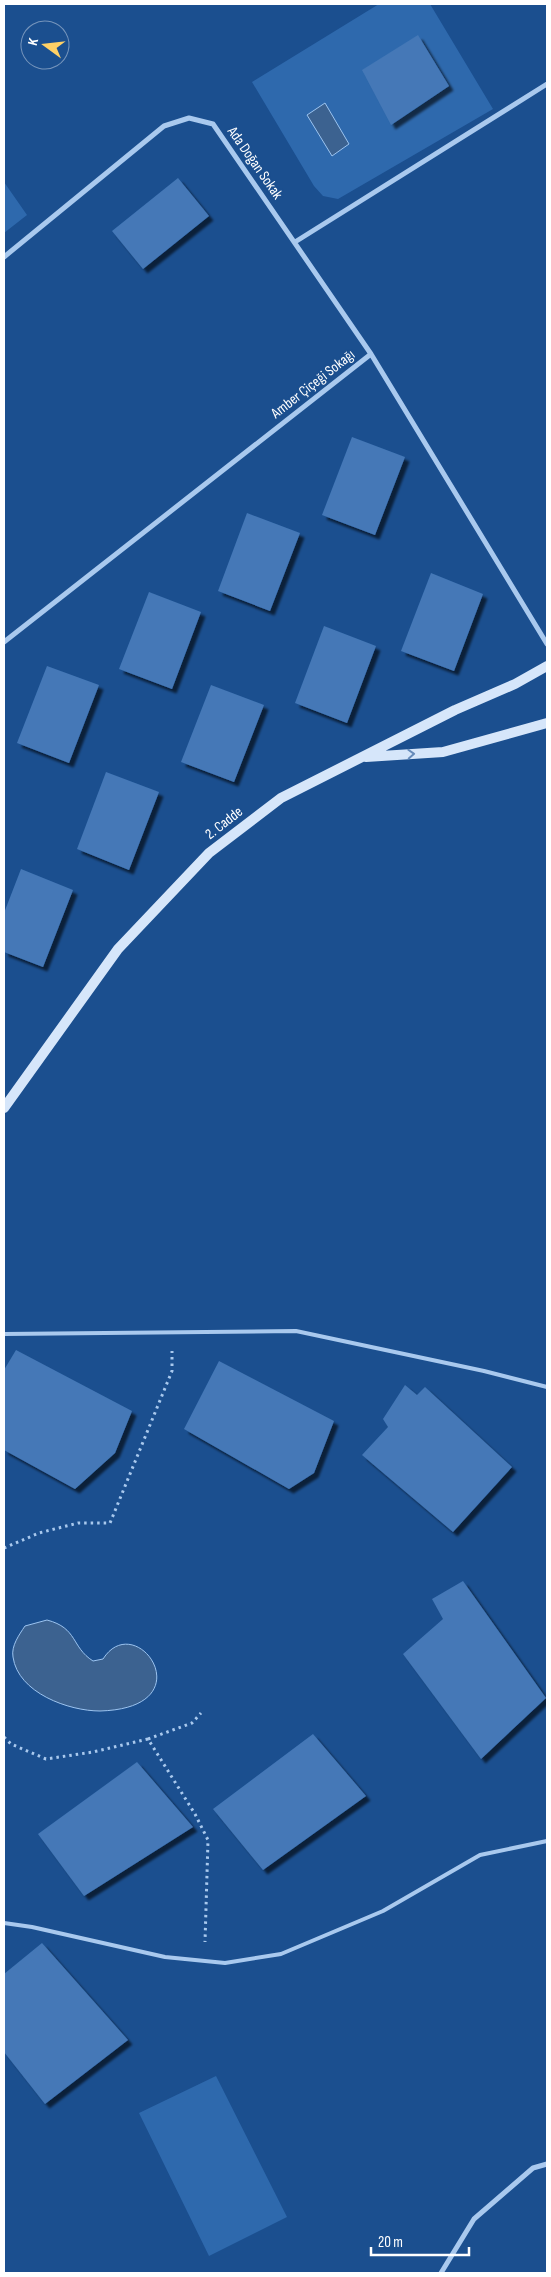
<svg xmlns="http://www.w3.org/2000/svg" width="551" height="2277" viewBox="0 0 551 2277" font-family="'Sofia Sans Condensed',sans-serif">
	<defs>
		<filter id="shadow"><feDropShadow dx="4.5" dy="4.5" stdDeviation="1" flood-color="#0009"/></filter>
	</defs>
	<rect width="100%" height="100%" fill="#1b4f8f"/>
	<path fill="#2e69ad" d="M379 4H430L493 109 338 199 323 196 314 186 252 82Z
		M4 182 27 215 4 233Z
		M216 2076 287 2217 209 2256 139 2113Z"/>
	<path fill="#3c6290" stroke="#9cc4f0" d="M325 103 349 144 332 156 307 115Z
		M47 1620C78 1628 71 1647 93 1661L103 1659C136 1607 207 1708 100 1711 69 1711 18 1693 13 1657 11 1646 19 1635 25 1626Z"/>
	<path fill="#4478b7" filter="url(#shadow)" d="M418 35 449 86 391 125 362 70Z
		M178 178 209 216 143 269 112 231Z
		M352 437 405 457 375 535 322 515Z
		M247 513 300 533 270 611 218 591Z
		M431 573 483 594 454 671 401 651Z
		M149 592 201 612 172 689 119 669Z
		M324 626 376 646 347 723 295 703Z
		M47 666 99 685 69 763 17 743Z
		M211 685 264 705 234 782 181 762Z
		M106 772 159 792 129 870 77 849Z
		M21 869 73 890 43 967 4 952V913Z
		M16 1350 132 1411 115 1453 75 1489 4 1450V1370Z
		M219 1361 334 1421 314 1473 289 1489 184 1429Z
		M405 1385 417 1395 425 1387 512 1467 453 1532 362 1455 388 1427 383 1419Z
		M463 1581 546 1698 481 1759 403 1654 443 1619 432 1599Z
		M313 1734 366 1796 263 1870 213 1809Z
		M137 1762 193 1827 84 1896 38 1834Z
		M42 1943 128 2040 45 2104 4 2052V1974Z"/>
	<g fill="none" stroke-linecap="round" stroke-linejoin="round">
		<path stroke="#a9c9ee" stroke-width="3" stroke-dasharray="2.5 4" stroke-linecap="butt" d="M4 1548 39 1533 78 1523H110L172 1371V1351
			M4 1737 11 1744 46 1759 93 1752 148 1739 195 1814 208 1840 205 1942
			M148 1739 192 1723 201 1713"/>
		<path stroke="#a9c9ee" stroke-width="4" d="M4 1334 296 1331 484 1371 547 1387
			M4 1923 32 1927 165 1957 225 1963 281 1954 383 1911 480 1855 547 1841"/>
		<path stroke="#a9c9ee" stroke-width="5" d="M295 242 547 84
			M4 257 164 126 189 118 213 124 371 354 547 644
			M4 642 371 354
			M441 2273 474 2219 533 2168 547 2164"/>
		<path stroke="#d6e6fa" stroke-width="10" d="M366 757 443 752 547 723
			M4 1108 118 949 209 853 281 798 455 710 515 684 547 666"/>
	</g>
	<defs><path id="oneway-chevron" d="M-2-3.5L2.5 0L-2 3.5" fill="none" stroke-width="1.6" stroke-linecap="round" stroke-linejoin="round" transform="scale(1.25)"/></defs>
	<use stroke="#668bba" href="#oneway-chevron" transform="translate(411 754) rotate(-3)"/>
	<g text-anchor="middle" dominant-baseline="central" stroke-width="4" stroke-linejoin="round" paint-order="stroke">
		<g font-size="15" fill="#fff" stroke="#1b4f8f">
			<text transform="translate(255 163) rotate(55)">Ada Doğan Sokak</text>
			<text transform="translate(313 384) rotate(-38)">Amber Çiçeği Sokağı</text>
			<text transform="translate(224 823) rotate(-38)">2. Cadde</text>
		</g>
	</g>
	<rect width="551" height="2277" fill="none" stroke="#ffffff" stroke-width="10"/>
	<g transform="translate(45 45) rotate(285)"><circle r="24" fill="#1b4f8f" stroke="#7695bc"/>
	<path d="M0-4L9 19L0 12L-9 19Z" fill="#ffd166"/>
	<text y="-8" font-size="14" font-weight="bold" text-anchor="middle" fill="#ffffff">K</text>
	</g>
	<path d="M371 2247v8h98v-8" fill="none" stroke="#ffffff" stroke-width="2.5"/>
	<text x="378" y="2247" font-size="15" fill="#ffffff" stroke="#1b4f8f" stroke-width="4" paint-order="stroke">20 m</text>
</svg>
